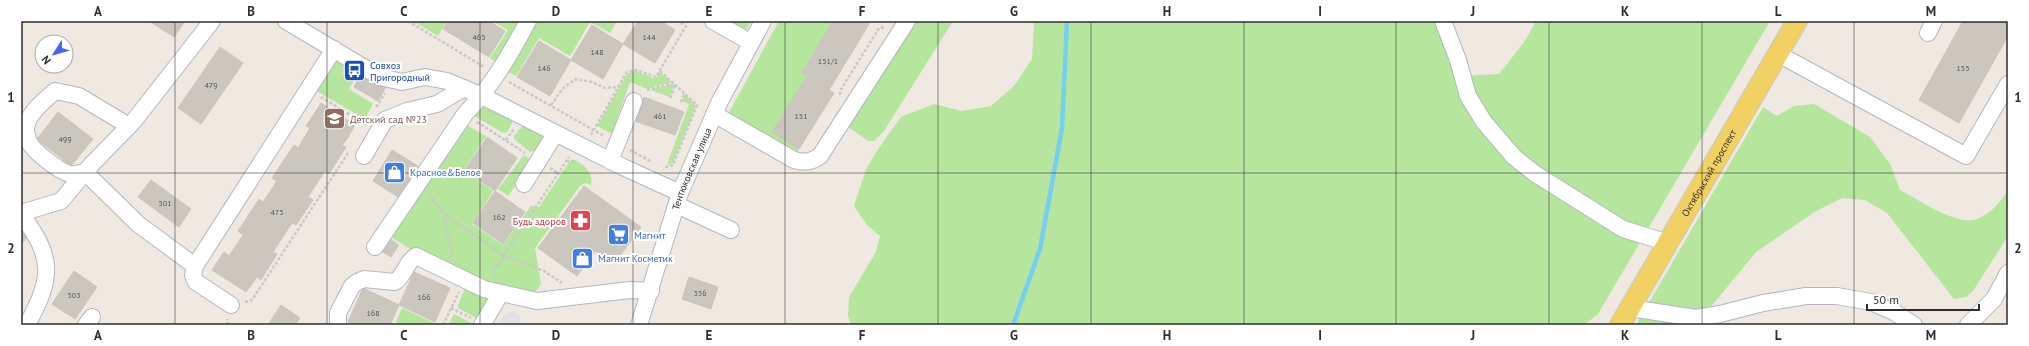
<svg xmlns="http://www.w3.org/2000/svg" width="2029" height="346" viewBox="0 0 2029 346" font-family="'PT Sans',sans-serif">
	<rect width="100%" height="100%" fill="#efe9e1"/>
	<path fill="#e3e1e8" d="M511 311 520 315V325H498L504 315Z"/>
	<path fill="#b6e59e" d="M413 21H447L438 36Z
		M492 21H524L501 65 490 58 508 30Z
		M531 21H617L610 33 590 22 570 56 539 38 516 76 504 70Z
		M722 21H751L744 34Z
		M779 21H833L802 73 807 76 773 132 799 149 795 156 727 116Z
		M914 21H953L884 131 874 141H868L847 126Z
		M1032 21H1437L1449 63 1462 76 1499 74 1525 41 1536 21H1770L1598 314 1584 325H851L848 316 849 297 876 252 880 236 867 225 854 206 866 169 881 145 901 117 934 104 962 111 991 106 1014 86 1032 59 1034 24Z
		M334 55 360 70 349 89 373 104 365 119 313 89Z
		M636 71 656 79 660 72 671 82 647 89 630 82 612 134 597 126 627 74Z
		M673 84 674 85 670 97 650 90Z
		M685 94 696 106 673 163 667 165 689 104 682 101Z
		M480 104 513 118V121L507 132 503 133 473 115Z
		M1814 104 1870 137 1890 164 1900 190C1917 199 1958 227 1977 219 1991 214 2000 202 2008 190V236L1973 291 1966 297 1954 299 1887 213 1865 200 1842 198 1816 211 1756 252 1696 325H1636L1763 107 1777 116 1794 106Z
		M463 123 486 136 464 170 493 191 472 224 503 245 531 206 539 207 569 162 573 159C584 164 594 173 591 185L585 183 580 186 535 248 541 284 537 290 531 293 483 282 413 251 391 237Z
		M523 125 546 137 538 150 530 152 514 139V136Z
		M524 155 531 160 532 162 508 196 498 189Z
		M465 288 492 299 478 319 458 308V305Z
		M402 308 438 325H402L396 322Z
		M454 314 475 325H448Z"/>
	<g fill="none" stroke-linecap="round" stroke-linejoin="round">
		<path stroke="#75cff0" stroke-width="4.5" d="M1013 325 1040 249 1062 128 1067 21"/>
	</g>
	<path fill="#cbc7bf" stroke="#cbc5ba" d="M149 21H185L174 37Z
		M448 21H489L505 31 489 57 443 29Z
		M638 21H661L675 30 655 63 623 44Z
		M833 21H871L829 90 802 73Z
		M1963 21H2008V36L1959 123 1919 100Z
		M592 25 623 44 603 79 571 60Z
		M539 41 571 60 550 96 517 77Z
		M220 47 243 63 201 124 178 108Z
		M361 74 386 87 378 101 354 87Z
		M807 76 834 93 799 149 772 132Z
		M644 97 684 112 675 135 635 121Z
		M321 103 355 125 347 139 312 117Z
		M58 112 93 139 71 166 37 139Z
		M312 117 347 139 342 145 346 147 329 174 325 171 308 197 313 200 296 225 292 223 273 252 277 254 261 280 257 277 246 292 212 270 224 252 229 256 243 235 238 231 259 199 263 202 277 181 272 178 294 145 298 148 310 128 306 126Z
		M487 137 517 158 495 191 465 170Z
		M392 150 418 166 398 197 373 181Z
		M151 180 191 209 179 227 138 197Z
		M584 186 641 227 614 264 596 251 577 276 538 248Z
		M495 191 525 212 503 244 473 223Z
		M21 233 27 237 21 245Z
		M387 237 399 245 391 257 379 250Z
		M74 271 97 287 75 319 52 304Z
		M414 272 450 288 435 322 399 305Z
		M689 277 718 287 711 309 682 299Z
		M363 288 399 305 390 325H354L348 322Z
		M281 305 300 318 295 325H268Z"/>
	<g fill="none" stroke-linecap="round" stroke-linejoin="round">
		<defs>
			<g id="minor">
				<path d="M286 21 380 77 402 82 425 77 447 81 482 96 623 167 680 193"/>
				<path d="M713 21 750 42"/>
				<path d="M1443 21 1458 60 1468 96 1484 122 1514 157 1534 173 1623 229 1669 243"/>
				<path d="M1928 33 1934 21"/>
				<path d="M1778 54 1966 156 2008 84"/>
				<path d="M714 114 794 160C805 163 811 162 820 156L907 21"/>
				<path d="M129 126 79 96 55 91C45 100 33 109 28 121 25 127 26 136 29 142 33 151 60 172 70 174 74 175 80 173 85 172L138 224 195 266"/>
				<path d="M364 156 385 120 407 111 437 104 464 88"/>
				<path d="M610 161 634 101"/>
				<path d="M524 184 555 134"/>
				<path d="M677 205 731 230"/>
				<path d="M21 213 61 201 92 164 133 122 212 21"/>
				<path d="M21 214C54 258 53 277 27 325"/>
				<path d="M375 247 465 114C492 86 510 55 528 21"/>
				<path d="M231 305 196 282 193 275 195 266 334 49"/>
				<path d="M1630 308 1696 318 1720 314 1763 303 1806 296H1837L1871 302 1894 312 1914 325"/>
				<path d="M86 325 92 317"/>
				<path d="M338 325V313L352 286 357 282 364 279 395 282C405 275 406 262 416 256L484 289 537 301 630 290 651 291"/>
				<path d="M482 325 501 293"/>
				<path id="s1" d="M639 325 680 193 720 101 763 21"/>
				<path d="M1968 325 1994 299 2008 273"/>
			</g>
			<g id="major">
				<path id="s2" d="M1620 325 1797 21"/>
			</g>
		</defs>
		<use href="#minor" stroke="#b4b7c1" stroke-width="18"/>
		<use href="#major" stroke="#c9c9c9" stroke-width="22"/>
		<path stroke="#c9c9c9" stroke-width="2.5" stroke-dasharray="3 2" stroke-linecap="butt" d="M408 21 484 67
			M660 71 697 105 673 165 663 168
			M509 82 604 136
			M647 90 673 83
			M840 95V91L879 28 885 27
			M321 97 366 125
			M670 98 675 85
			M681 102 684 93
			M551 105 563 88 576 79 592 82 605 88 618 87
			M376 107 385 93
			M477 122 525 153
			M591 135 626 73 636 70 656 77 686 26 678 21
			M506 140 514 129
			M630 150 652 162
			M566 161 576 162
			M550 168 558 173
			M429 194 444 214 504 256 544 271 562 283
			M444 215 452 257
			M494 276 495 269 569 157
			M245 302 252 300 348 153
			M451 308 471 318
			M227 325 228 319
			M443 325 459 292"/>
		<use href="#minor" stroke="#fff" stroke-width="16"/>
		<use href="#major" stroke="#f2d163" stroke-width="20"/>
	</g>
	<path fill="none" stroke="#2e2e2e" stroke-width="1" stroke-opacity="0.55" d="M175 21V325M327 21V325M480 21V325M633 21V325M785 21V325M938 21V325M1091 21V325M1244 21V325M1396 21V325M1549 21V325M1702 21V325M1854 21V325M21 173H2008"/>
	<defs>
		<symbol id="bus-square" viewBox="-11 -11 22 22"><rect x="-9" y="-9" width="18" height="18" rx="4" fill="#1a4fb4" stroke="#fff"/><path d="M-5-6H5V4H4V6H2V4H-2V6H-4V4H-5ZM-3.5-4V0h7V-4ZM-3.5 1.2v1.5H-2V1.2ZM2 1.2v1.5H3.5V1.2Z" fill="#fff"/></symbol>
		<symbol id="school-square" viewBox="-11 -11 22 22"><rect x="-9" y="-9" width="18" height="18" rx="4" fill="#8d6e63" stroke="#fff"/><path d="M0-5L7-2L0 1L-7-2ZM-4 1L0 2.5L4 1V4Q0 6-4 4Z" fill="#fff"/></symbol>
		<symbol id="shop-square" viewBox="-11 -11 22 22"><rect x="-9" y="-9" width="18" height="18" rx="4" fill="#3f7fe0" stroke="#fff"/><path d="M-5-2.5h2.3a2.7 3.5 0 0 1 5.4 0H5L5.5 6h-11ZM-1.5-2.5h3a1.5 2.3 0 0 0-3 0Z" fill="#fff"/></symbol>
		<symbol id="pharmacy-square" viewBox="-11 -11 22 22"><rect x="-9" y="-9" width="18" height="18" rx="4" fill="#e0444e" stroke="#fff"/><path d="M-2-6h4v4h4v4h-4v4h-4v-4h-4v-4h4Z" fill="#fff"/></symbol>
		<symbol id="supermarket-square" viewBox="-11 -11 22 22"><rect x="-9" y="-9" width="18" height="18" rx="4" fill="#3f7fe0" stroke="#fff"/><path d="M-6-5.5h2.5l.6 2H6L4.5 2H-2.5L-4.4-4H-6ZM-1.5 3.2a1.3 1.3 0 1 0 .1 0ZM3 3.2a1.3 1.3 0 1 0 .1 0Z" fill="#fff"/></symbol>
	</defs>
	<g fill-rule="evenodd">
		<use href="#bus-square" x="342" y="58" width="25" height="25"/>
		<use href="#school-square" x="322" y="106" width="25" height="25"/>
		<use href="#shop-square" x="382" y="160" width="25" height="25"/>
		<use href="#pharmacy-square" x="568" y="208" width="25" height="25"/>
		<use href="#supermarket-square" x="606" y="222" width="25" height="25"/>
		<use href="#shop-square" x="570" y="246" width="25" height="25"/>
	</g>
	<g text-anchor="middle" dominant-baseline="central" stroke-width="4" stroke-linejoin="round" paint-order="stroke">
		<g font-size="8" fill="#555452">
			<text x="479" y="37">465</text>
			<text x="649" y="37">144</text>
			<text x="597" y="52">148</text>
			<text x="828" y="61">151/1</text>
			<text x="544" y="68">146</text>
			<text x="1963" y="68">155</text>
			<text x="211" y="85">479</text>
			<text x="660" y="116">461</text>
			<text x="801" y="116">151</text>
			<text x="65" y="139">499</text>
			<text x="165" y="203">501</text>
			<text x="277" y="212">475</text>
			<text x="499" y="217">162</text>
			<text x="700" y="293">336</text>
			<text x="74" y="295">503</text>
			<text x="424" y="297">166</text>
			<text x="373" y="313">168</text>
		</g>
		<g font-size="10" fill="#164399" stroke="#fff" text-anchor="start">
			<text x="370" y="65">Совхоз<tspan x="370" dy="12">Пригородный</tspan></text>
		</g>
		<g font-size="10" fill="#785e54" stroke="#fff" text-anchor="start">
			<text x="350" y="119">Детский сад №23</text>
		</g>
		<g font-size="10" fill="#2e2e2e" stroke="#fff">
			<text stroke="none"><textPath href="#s1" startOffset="165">Тентюковская улица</textPath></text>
			<text stroke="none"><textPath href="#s2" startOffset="176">Октябрьский проспект</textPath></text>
		</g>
		<g font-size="10" fill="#366cbe" stroke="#fff" text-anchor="start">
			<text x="410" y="172">Красное&amp;Белое</text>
			<text x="634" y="235">Магнит</text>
			<text x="598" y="258">Магнит Косметик</text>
		</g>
		<g font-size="10" fill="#be3a42" stroke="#fff" text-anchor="end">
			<text x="566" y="221">Будь здоров</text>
		</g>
	</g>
	<rect width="2029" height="346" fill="none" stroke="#ffffff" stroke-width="44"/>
	<g transform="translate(54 54) rotate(233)"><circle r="19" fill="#ffffff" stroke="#ababab"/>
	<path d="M0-3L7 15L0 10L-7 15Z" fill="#4264fb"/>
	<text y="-6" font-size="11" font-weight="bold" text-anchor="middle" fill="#2e2e2e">N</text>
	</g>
	<path d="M1867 304v6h112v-6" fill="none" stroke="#2e2e2e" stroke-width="2"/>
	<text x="1873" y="304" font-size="12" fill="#2e2e2e" stroke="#ffffff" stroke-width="3" paint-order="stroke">50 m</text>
	<rect x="22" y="22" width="1985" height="302" fill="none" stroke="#2e2e2e" stroke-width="1.5"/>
	<g font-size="13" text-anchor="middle" font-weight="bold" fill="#2e2e2e">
		<text x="98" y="16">A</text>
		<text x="251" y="16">B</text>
		<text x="404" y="16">C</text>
		<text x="556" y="16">D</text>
		<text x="709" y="16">E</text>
		<text x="862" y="16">F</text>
		<text x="1014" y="16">G</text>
		<text x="1167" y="16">H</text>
		<text x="1320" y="16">I</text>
		<text x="1473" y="16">J</text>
		<text x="1625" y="16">K</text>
		<text x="1778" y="16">L</text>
		<text x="1931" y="16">M</text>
		<text x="11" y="102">1</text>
		<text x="2018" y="102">1</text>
		<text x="11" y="253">2</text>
		<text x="2018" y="253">2</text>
		<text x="98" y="340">A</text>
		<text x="251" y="340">B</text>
		<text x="404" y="340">C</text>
		<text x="556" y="340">D</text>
		<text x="709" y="340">E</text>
		<text x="862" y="340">F</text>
		<text x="1014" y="340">G</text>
		<text x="1167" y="340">H</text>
		<text x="1320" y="340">I</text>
		<text x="1473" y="340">J</text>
		<text x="1625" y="340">K</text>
		<text x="1778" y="340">L</text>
		<text x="1931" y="340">M</text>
	</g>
</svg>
